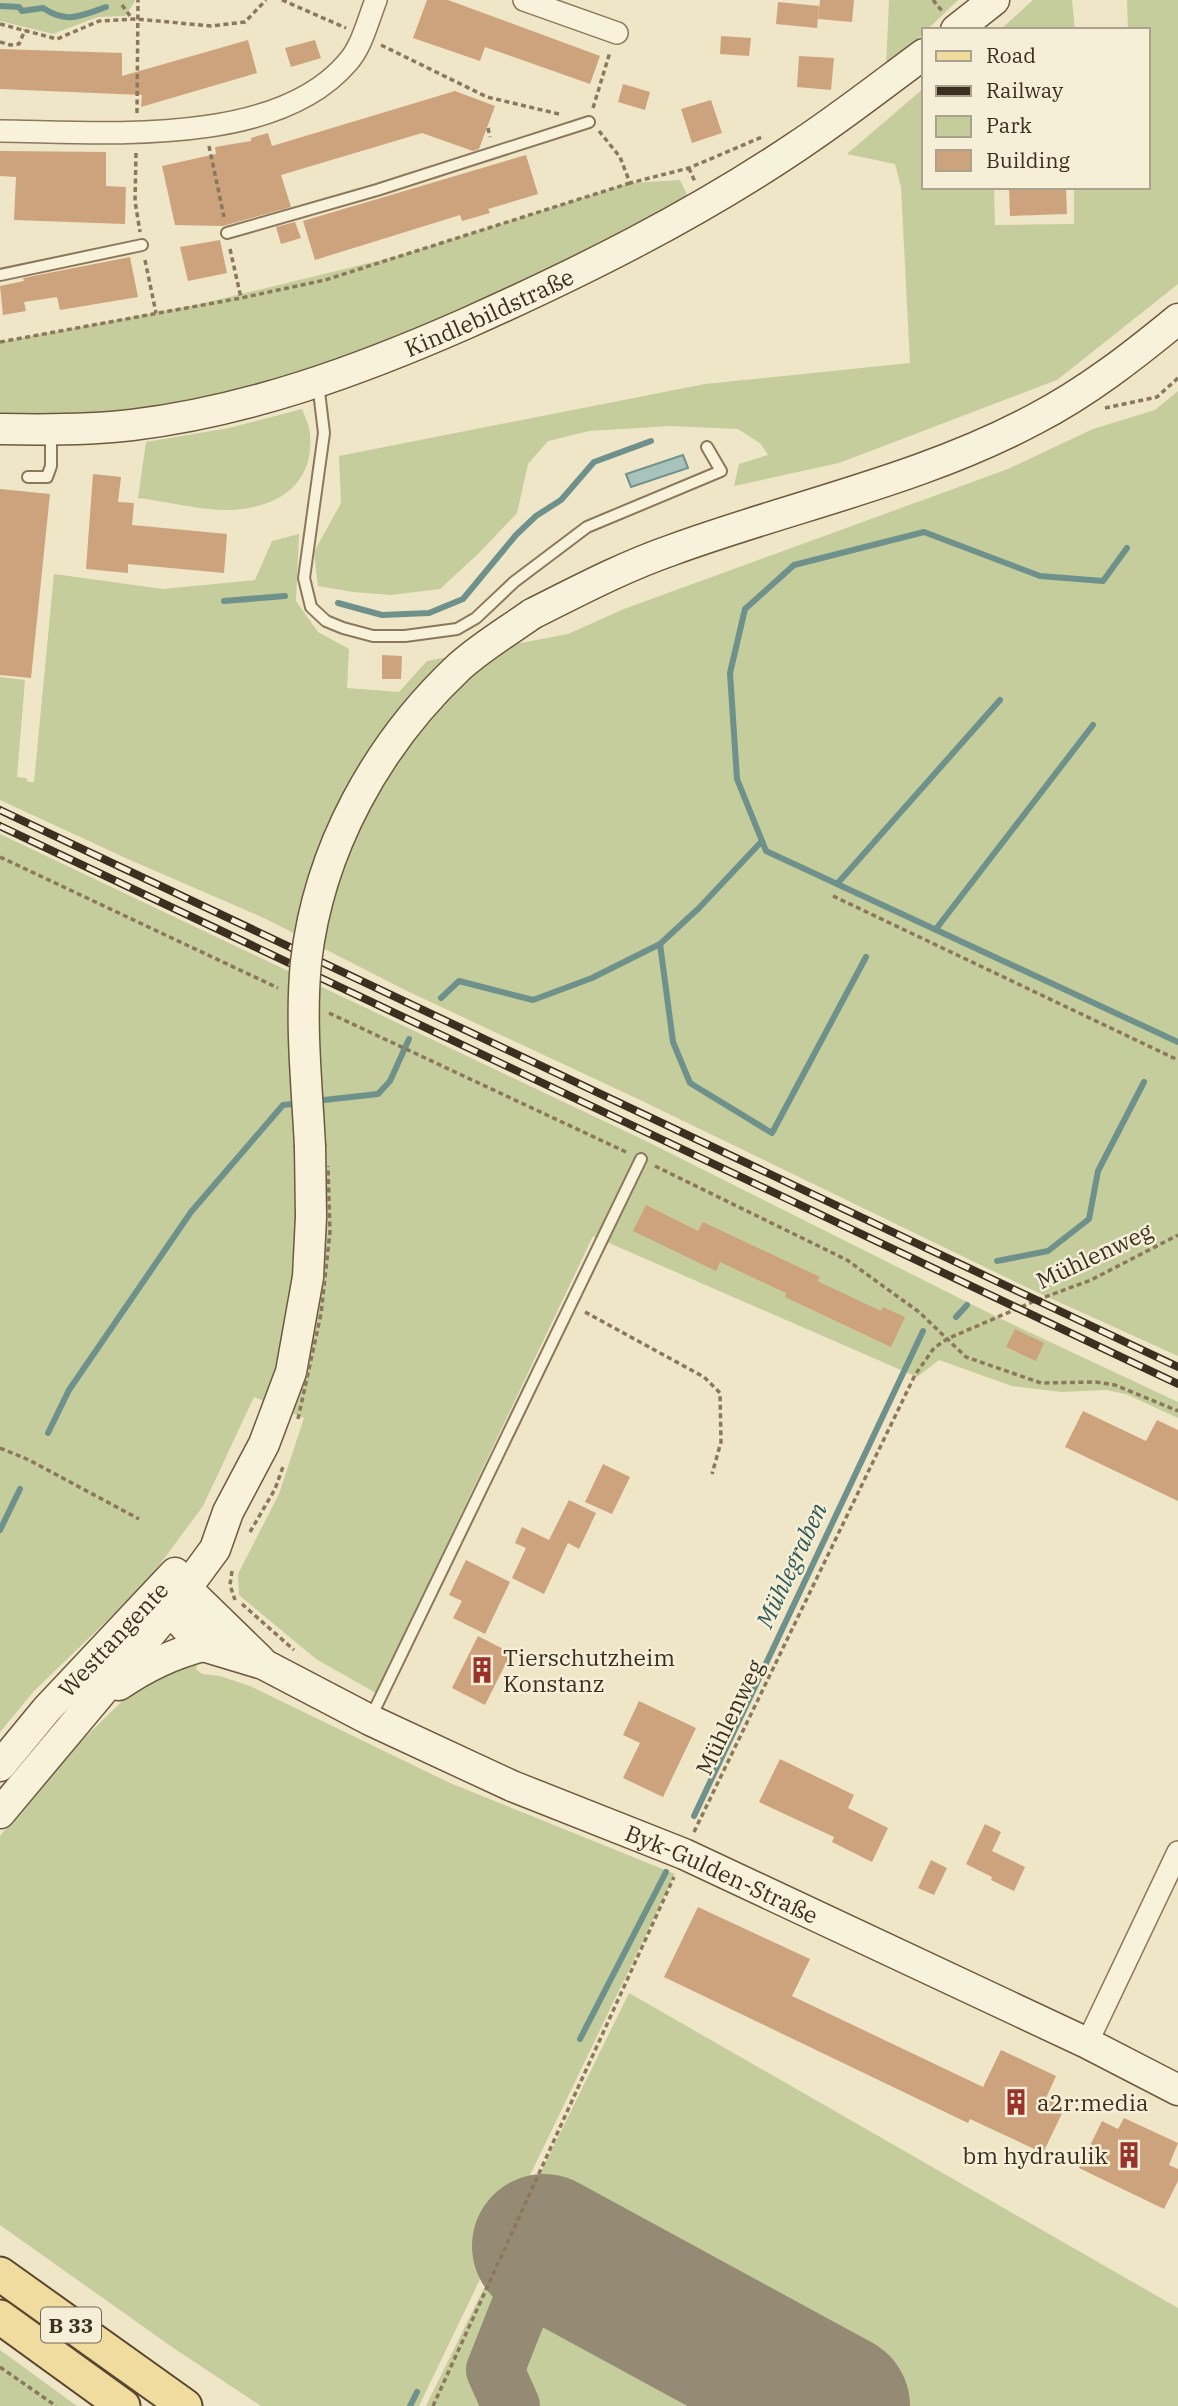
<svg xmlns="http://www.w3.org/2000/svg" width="1178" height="2406" viewBox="0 0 1178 2406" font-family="'IBM Plex Serif',serif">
	<rect width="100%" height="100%" fill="#efe5c7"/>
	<path fill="#c4cd9b" d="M0 0H135V1L125 16 98 17 53 34 0 21Z
		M889 0H958L886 69Z
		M1033 0H1072L1075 30H1000Z
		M1127 0H1178V284L1057 380 839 463 734 486 739 464 768 455 761 444 738 429 670 426 589 431 548 441 528 464 517 513 479 553 440 589 391 595 353 592 318 586 314 552 341 503 339 456 705 384 910 363 901 187 895 164 847 154 924 88V187H994L995 225 1074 224V187H1148V30H1128Z
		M680 180 690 201 579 272 302 387 0 429V342L196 305 398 256 630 183Z
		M1178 391V1356L1028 1288 638 1099 407 991 264 918 130 860 0 800V677L25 680 17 777 26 778 28 782H34L54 574 163 589 255 580 272 541 299 534 296 601 318 632 349 649 347 688 399 692 427 661 568 634 624 609 1008 469 1093 429 1155 410Z
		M302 409C305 417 310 427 310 435 314 486 276 508 230 510 205 511 164 501 138 498L146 442 229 428Z
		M0 834 648 1142 997 1317 1178 1402V1418L1126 1394 1106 1390 1062 1392 1012 1386 939 1360 917 1377 593 1236 376 1693 316 1659 239 1595 238 1574 279 1494 304 1418 254 1397 203 1506 146 1583 34 1691 0 1732Z
		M203 1646 196 1669 202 1674 220 1676 250 1686 450 1783 675 1874 419 2406H261L172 2347 0 2225V1836L63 1759 111 1712 138 1687Z
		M629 1993 1178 2308V2406H426Z
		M0 2350 77 2406H0Z"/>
	<path fill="#a8c3bc" stroke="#6f918b" stroke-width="2" d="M683 455 688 468 631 487 626 474Z"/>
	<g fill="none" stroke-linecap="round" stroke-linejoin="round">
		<path stroke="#6f918b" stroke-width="6" d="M0 6 19 7 22 11 43 8C67 24 80 16 106 7
			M1127 548 1103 581 1040 576 924 532 794 565 745 609 730 673 737 779 766 851 1178 1042
			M224 601 285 596
			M338 603 382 615 429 613 463 599 516 535 536 516 561 500 594 462 651 441
			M837 884 1000 700
			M936 929 1093 725
			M660 944 673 1042 690 1083 772 1133 866 957
			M441 998 459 981 533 1000 592 978 660 944 699 908 762 841
			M315 1101 378 1094 390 1081 409 1039
			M997 1261 1048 1251 1089 1219 1098 1171 1144 1082
			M956 1317 967 1305
			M48 1433 69 1390 191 1212 283 1105 301 1103
			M0 1530 20 1489
			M694 1816 923 1331
			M580 2039 666 1872
			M410 2406 417 2392"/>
		<path stroke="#958a74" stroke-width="58" d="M511 2406 495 2370 544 2246"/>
		<path stroke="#958a74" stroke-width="144" d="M544 2246 838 2406"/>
	</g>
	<path fill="#cda37d" d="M427 0H448L600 56 590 84 485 47 480 61 413 38Z
		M820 0H854L852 22 818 19Z
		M778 2 819 6 817 28 776 24Z
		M721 36 751 38 749 56 720 54Z
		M248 40 257 73 141 107 142 95 0 89V49L122 53V76Z
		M315 40 321 58 291 67 285 48Z
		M799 56 834 58 831 90 797 87Z
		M623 84 650 92 645 110 618 102Z
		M455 91 495 106 479 149 473 151 422 133 281 175 291 207 223 226 175 225 162 166 216 154 215 147 251 141V138L268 133 272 146Z
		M711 100 722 133 692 143 681 109Z
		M0 151 106 152V186L126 187 125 224 14 220 16 177 0 176Z
		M526 155 538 194 488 209 490 213 462 221 460 215 315 260 303 221Z
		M1009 187H1066L1067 214 1010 216Z
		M295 222 301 238 281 244 276 227Z
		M220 240 227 273 188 281 180 247Z
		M130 257 138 297 60 310 57 297 24 302 26 311 3 315 0 286 24 281 23 278Z
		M93 474 121 477 118 502 134 503 132 525 227 534 224 573 128 564V573L86 569Z
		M0 489 50 494 31 678 0 675Z
		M382 655 402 656 401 679H382Z
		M646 1205 698 1231 703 1222 820 1277 817 1281 881 1311 883 1307 905 1317 891 1347 785 1297 786 1293 720 1262 716 1271 633 1231Z
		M1015 1329 1044 1343 1036 1361 1006 1347Z
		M1083 1411 1146 1441 1157 1420 1178 1430V1501L1065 1447Z
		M603 1464 630 1477 612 1514 585 1502Z
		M569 1500 596 1513 579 1549 568 1543 544 1594 512 1578 526 1548 515 1543 522 1527 549 1540Z
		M466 1560 510 1582 485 1634 453 1618 462 1601 449 1595Z
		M478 1636 511 1653 485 1705 452 1688Z
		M639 1701 696 1728 663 1797 623 1778 640 1743 623 1735Z
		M780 1759 854 1795 848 1808 888 1828 872 1862 832 1842 834 1837 759 1802Z
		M985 1824 1001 1832 992 1851 1025 1867 1014 1891 991 1880 992 1877 966 1864Z
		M931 1860 947 1868 934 1895 918 1888Z
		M698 1907 810 1959 792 1996 983 2087 1001 2050 1056 2076 1046 2098 1065 2107 1043 2153 970 2119 968 2123 664 1977Z
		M1124 2118 1178 2143 1169 2165 1178 2169V2181L1164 2209 1079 2168 1102 2121 1118 2129Z"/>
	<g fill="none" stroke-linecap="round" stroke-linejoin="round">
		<defs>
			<path id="lane" d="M227 233 377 190 589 122
				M0 275 142 245
				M318 383 324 433 304 578 311 607 326 621 343 628 373 636H405L457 629 476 618 514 582 587 527 721 471 707 447
				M28 477H47L51 466V433
				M371 1717 641 1159"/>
			<path id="street" d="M524 0 617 33
				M0 131C102 132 274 148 347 63 362 47 368 20 376 0
				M1087 2043 1178 1852"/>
			<g id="secondary">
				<path d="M956 30 994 0"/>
				<path id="s1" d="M0 429C44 430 89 430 132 425 248 411 358 371 465 324 579 273 692 217 796 147 840 118 882 85 924 54"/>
				<path d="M532 614C578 591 623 567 672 550 792 506 921 480 1035 419 1087 392 1133 356 1178 319"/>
				<path id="s2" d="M164 1587 170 1610 203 1646 263 1664 370 1720 512 1786 684 1854 1087 2043 1178 2090"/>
				<path d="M167 1587 187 1589 260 1660"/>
				<path d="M119 1685C145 1667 172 1654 203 1646"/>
				<path id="s3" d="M0 1766 47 1709 175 1573"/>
				<path d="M0 1813 170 1610 215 1549 228 1512 264 1444 291 1372 308 1277 311 1217 310 1147"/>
			</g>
			<path id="primary" d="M0 2274 185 2406
				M0 2317 123 2406"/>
		</defs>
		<use href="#lane" stroke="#8b785c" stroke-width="14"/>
		<use href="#street" stroke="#8b785c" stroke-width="24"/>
		<use href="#secondary" stroke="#6d593f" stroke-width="33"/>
		<use href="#primary" stroke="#594630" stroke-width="37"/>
		<path stroke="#8b785c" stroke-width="3.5" stroke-dasharray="5 3.5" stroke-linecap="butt" d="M282 0 346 28
			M933 0 942 11
			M122 5 133 20
			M0 24 57 39 99 21 137 19 211 26 245 22 266 0
			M0 42 10 45 19 44 25 30
			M381 45 487 97 559 114
			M593 108 610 52
			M137 113 138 0
			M488 128 490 137
			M599 131 620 157 630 183 689 168 762 137
			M209 146 224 217
			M136 153 135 201 140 232
			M689 168 695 182
			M230 249 241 298
			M145 260 156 313
			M0 342 241 298 325 280 630 183
			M1105 408 1157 397 1178 378
			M0 857 278 988
			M833 896 1178 1060
			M329 1013 626 1152
			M655 1166 847 1260 919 1312 966 1357 1041 1383 1096 1382 1115 1385 1178 1411
			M585 1312 704 1377 720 1393 721 1442 712 1474
			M0 1448 29 1460 139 1519
			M250 1532 275 1489 284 1464
			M232 1571 230 1585 235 1600
			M242 1604 294 1650
			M694 1832 915 1375 934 1348 947 1339 1037 1300 1091 1280 1178 1235
			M0 2367 56 2406
			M433 2406 674 1877"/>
		<use href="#lane" stroke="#f9f2db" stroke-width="10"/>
		<use href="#street" stroke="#f9f2db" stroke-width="21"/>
		<use href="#secondary" stroke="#f9f2db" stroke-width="30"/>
		<use href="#primary" stroke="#f1dca0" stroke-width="33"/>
		<defs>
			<path id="rail" d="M0 810 1178 1367
				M0 826 1178 1384"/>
		</defs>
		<use href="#rail" stroke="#3b2f20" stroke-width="8"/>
		<use href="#rail" stroke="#f6efd7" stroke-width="5" stroke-dasharray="16" stroke-linecap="butt"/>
		<defs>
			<path id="secondary-bridge" d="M310 1147C307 1086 300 1023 306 962 319 849 377 744 459 667 481 647 508 631 532 614"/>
		</defs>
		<use href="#secondary-bridge" stroke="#6d593f" stroke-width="33" stroke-linecap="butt"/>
		<path stroke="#8b785c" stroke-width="3.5" stroke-dasharray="5 3.5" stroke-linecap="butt" d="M298 1419 321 1314 330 1232 328 1166"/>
		<use href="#secondary-bridge" stroke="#f9f2db" stroke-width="30"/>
	</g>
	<defs>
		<symbol id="building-bare" viewBox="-9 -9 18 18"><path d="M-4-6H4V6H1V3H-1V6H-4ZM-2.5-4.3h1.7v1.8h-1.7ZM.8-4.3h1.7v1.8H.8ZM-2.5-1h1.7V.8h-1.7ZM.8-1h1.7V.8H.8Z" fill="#9a322c" stroke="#f6efd7" stroke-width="2.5" paint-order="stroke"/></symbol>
	</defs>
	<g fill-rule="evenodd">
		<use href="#building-bare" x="463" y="1651" width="38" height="38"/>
		<use href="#building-bare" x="997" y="2083" width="38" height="38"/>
		<use href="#building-bare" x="1110" y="2136" width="38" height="38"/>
	</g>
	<g text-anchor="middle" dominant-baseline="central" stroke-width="5" stroke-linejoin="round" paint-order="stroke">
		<rect fill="#f6efd7" stroke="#736957" stroke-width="2" x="41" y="2307.5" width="60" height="35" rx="5"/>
		<g font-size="21" font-weight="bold" fill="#3b2f20">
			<text x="71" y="2325">B 33</text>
		</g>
		<g font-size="23" fill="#3b2f20" stroke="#f6efd7">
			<text stroke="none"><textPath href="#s1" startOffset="508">Kindlebildstraße</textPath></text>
			<text transform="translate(1094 1255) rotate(-25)">Mühlenweg</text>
			<text stroke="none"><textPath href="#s3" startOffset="170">Westtangente</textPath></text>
			<text transform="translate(729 1717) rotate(-64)">Mühlenweg</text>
			<text stroke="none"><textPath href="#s2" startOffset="640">Byk-Gulden-Straße</textPath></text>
		</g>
		<g font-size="23" fill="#3b2f20" stroke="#f6efd7" text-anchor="start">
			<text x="503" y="1657">Tierschutzheim<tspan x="503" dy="26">Konstanz</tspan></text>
			<text x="1037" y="2102">a2r:media</text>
			<text x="1108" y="2155" text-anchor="end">bm hydraulik</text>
		</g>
		<g font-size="24" font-style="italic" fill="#2f5b5b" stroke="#f6efd7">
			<text transform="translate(791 1565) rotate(-65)">Mühlegraben</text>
		</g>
	</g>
	<rect x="922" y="28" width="228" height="161" fill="#f6efd7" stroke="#aba28e" stroke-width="2"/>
	<rect x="936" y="51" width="35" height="10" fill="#f1dca0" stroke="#aba28e" stroke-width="2"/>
	<text x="986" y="63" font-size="21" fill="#3b2f20">Road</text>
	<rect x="936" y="86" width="35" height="10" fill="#3b2f20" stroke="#aba28e" stroke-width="2"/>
	<text x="986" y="98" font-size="21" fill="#3b2f20">Railway</text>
	<rect x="936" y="116" width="35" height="21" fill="#c4cd9b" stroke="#aba28e" stroke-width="2"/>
	<text x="986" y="133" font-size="21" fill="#3b2f20">Park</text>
	<rect x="936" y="150" width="35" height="21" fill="#cda37d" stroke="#aba28e" stroke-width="2"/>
	<text x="986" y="168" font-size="21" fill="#3b2f20">Building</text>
</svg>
